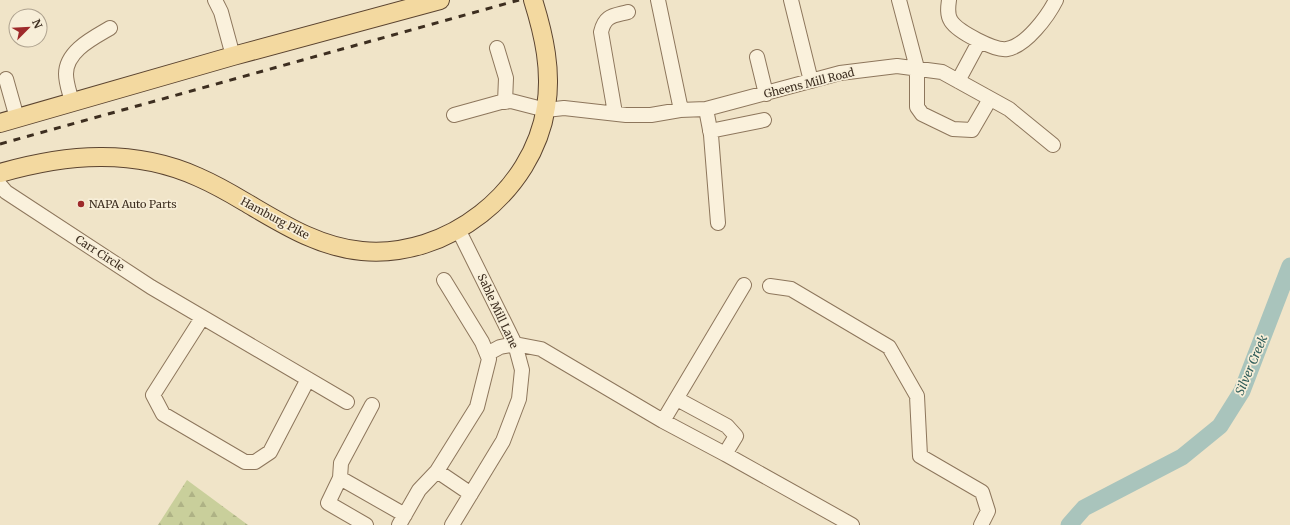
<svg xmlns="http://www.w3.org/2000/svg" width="1290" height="525" viewBox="0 0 1290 525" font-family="Merriweather,serif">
	<defs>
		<pattern id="forest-firs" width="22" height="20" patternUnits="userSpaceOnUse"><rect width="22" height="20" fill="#c9cf9b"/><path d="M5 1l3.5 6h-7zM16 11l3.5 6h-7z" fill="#aeb285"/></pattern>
	</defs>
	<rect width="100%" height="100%" fill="#f0e4c8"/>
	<path fill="url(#forest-firs)" d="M187 480 248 525H158Z"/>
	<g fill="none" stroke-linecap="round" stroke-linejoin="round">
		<path stroke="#a9c4bc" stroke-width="17" d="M1069 525 1084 508 1182 457 1220 426 1242 391 1290 266"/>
		<defs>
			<path id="minor" d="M215 0 221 12 233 56
				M658 0 681 110
				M791 0 811 81
				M899 0 917 68V107L922 114 953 129 972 130 990 99
				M949 0C948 7 947 15 951 21 958 32 995 51 1007 49 1026 46 1048 16 1056 0
				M497 48 506 78 505 102
				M757 57 766 94
				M6 79 17 118
				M958 81 979 42
				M72 102C70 93 66 84 66 74 66 51 93 38 110 28
				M706 109 711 135 718 223
				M615 113 601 32C605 15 613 16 628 12
				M454 115 501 102 511 101 546 110 564 108 626 115H651L680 110 706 109 840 73 897 66 942 72 1009 109 1053 145
				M710 131 764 120
				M0 185 6 192 151 287 347 402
				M770 286 791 289 889 347 917 396 920 456 982 492 988 511 981 525
				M202 318 153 395 163 414 245 462H255L270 452 308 379
				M487 354 500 347 515 344 541 349 663 421 725 454 736 436 727 426 677 399
				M663 421 744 285
				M725 454 852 525
				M437 471 471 494
				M340 478 405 515
				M366 525 328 503 340 478 341 463 372 405
				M399 525 419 490 437 471 477 407 489 359 482 342 444 280
				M452 525 503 441 519 399 522 370 515 344 458 229"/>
			<path id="major" d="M0 123 233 56 440 0
				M0 173C66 154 134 148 198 177 214 184 230 193 245 202 281 223 318 247 362 251 447 259 533 192 546 107 552 71 544 35 533 0"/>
		</defs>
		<use href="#minor" stroke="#8d765c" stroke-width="16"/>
		<use href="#major" stroke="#5b4430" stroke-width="20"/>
		<use href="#minor" stroke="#faf1dc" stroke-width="14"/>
		<use href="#major" stroke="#f3d9a0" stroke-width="18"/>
		<path stroke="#3d2e20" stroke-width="3" stroke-dasharray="7 7" stroke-linecap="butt" d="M0 144 519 0"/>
	</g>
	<circle fill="#9e2a2b" stroke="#f7eed8" stroke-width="1.5" cx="81" cy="204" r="4"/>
	<g text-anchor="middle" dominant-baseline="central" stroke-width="3.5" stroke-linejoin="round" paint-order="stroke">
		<g font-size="11" fill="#3d2e20" stroke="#f7eed8">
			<text transform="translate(809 83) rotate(-14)">Gheens Mill Road</text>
			<text transform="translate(275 218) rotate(28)">Hamburg Pike</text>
			<text transform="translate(100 253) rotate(33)">Carr Circle</text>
			<text transform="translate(498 311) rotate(65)">Sable Mill Lane</text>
		</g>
		<g font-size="11" fill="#3d2e20" stroke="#f7eed8" text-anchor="start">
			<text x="89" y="204">NAPA Auto Parts</text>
		</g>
		<g font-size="12" font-style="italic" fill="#2f5d5a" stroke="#f7eed8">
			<text transform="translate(1251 365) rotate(-67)">Silver Creek</text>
		</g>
	</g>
	<g transform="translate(28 28) rotate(66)"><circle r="19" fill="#f7eed8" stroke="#ada18e"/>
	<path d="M0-3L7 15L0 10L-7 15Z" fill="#9e2a2b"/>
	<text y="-6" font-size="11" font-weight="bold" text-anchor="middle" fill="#3d2e20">N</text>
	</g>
</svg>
